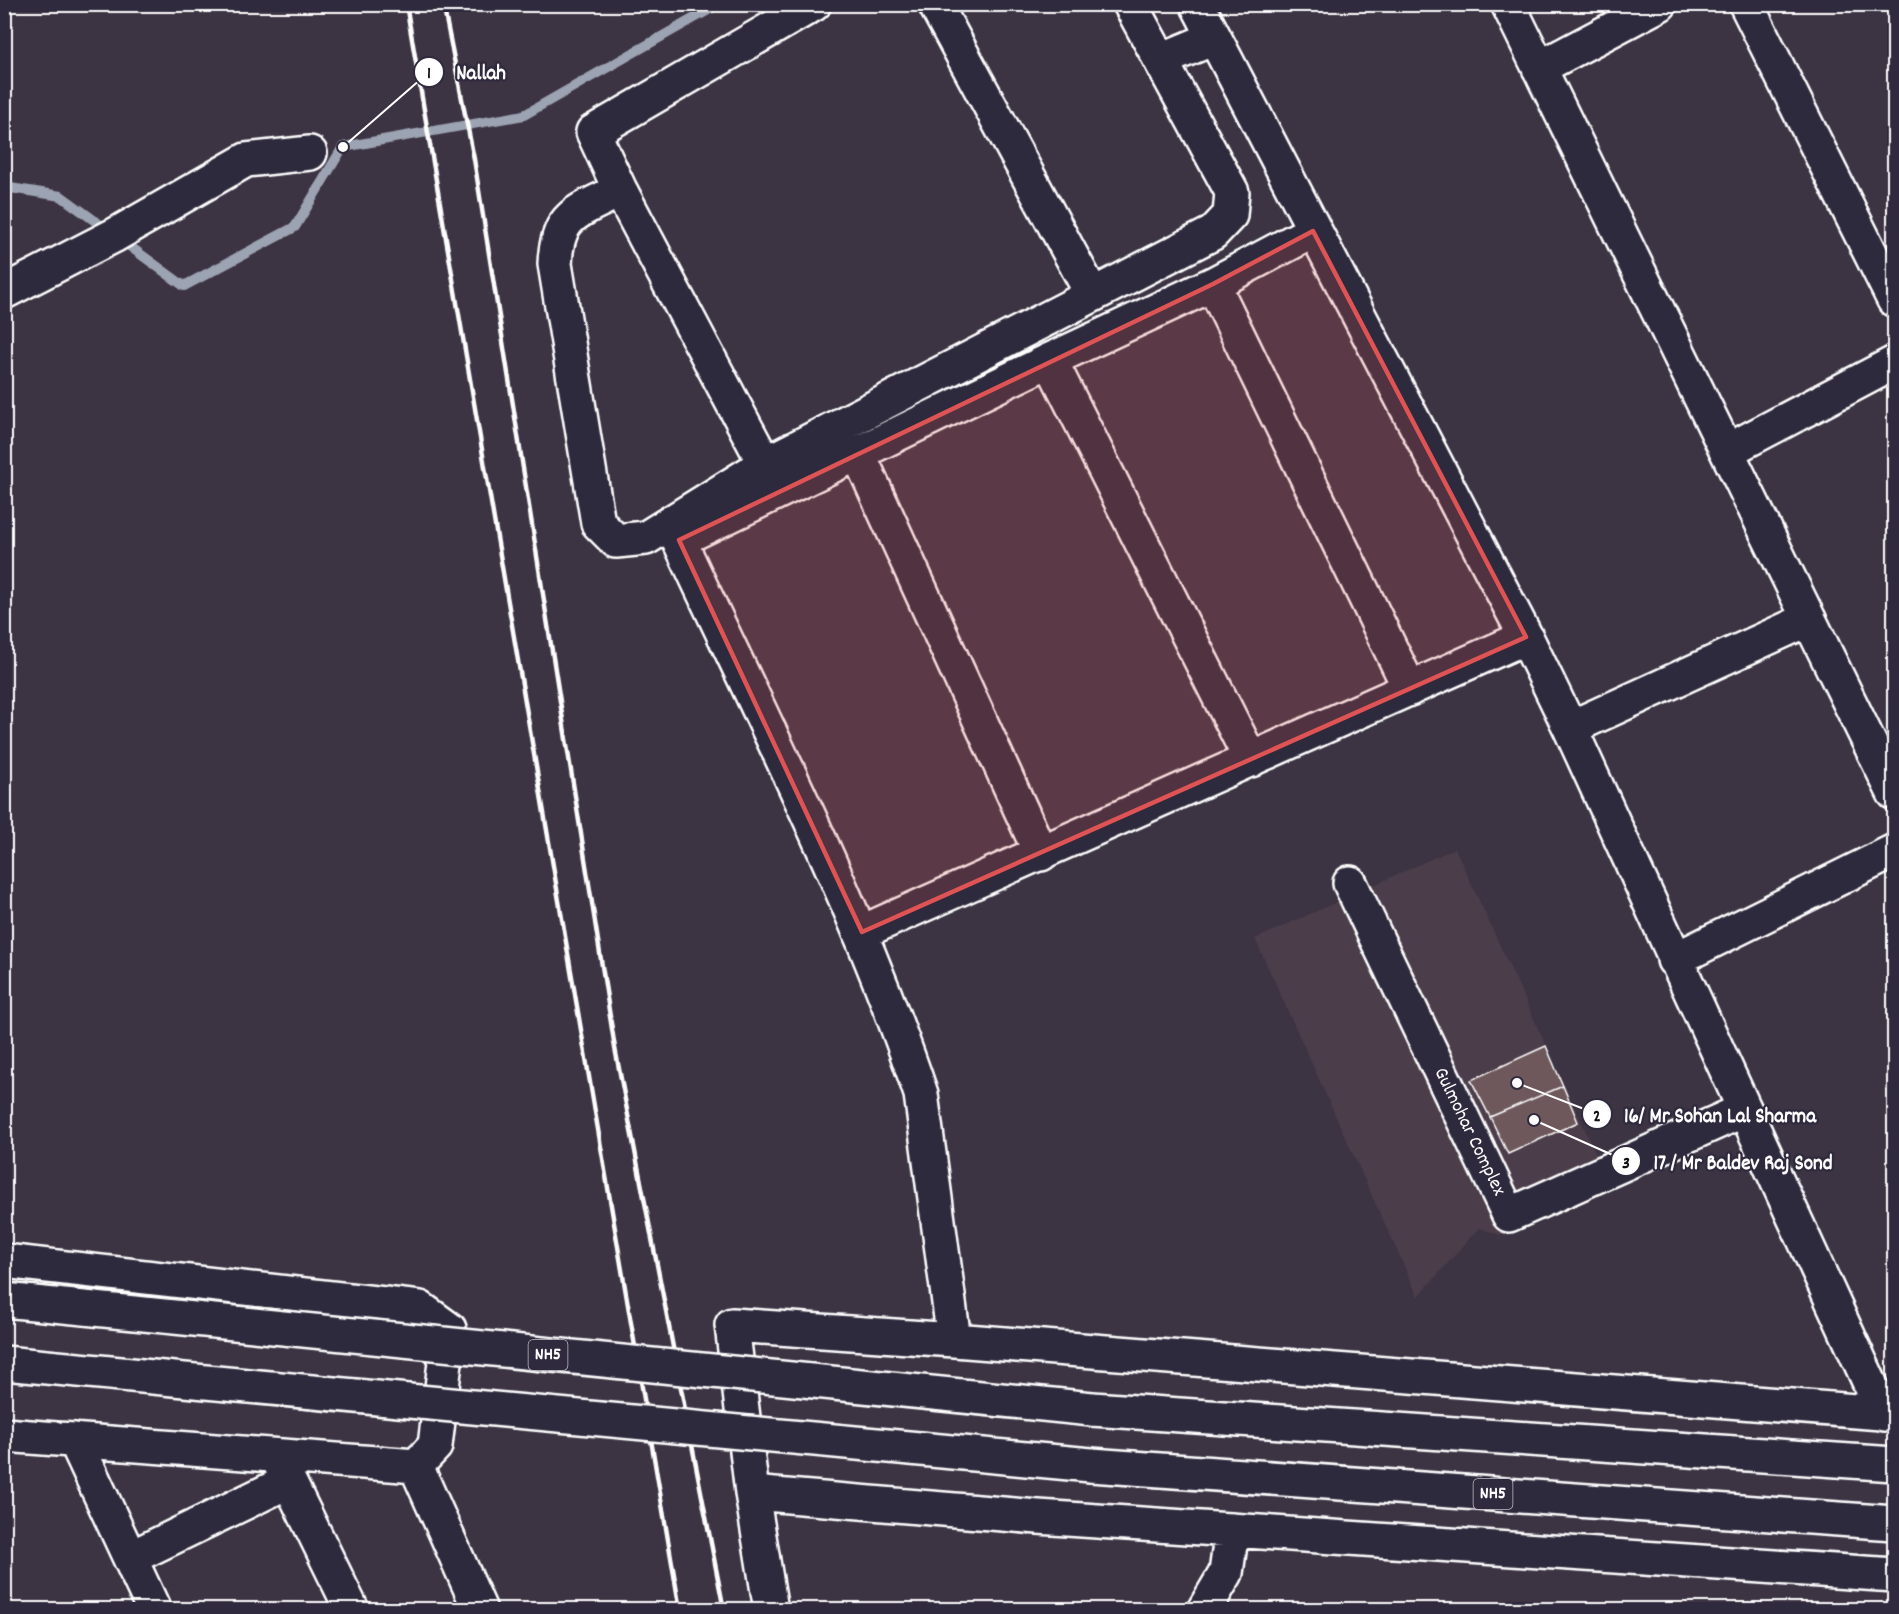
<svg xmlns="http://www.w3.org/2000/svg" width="1899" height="1614" viewBox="0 0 1899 1614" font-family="Dekko,sans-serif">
	<rect width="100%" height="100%" fill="#3c3343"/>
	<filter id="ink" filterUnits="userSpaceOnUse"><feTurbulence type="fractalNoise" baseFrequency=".0167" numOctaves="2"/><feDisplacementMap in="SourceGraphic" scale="12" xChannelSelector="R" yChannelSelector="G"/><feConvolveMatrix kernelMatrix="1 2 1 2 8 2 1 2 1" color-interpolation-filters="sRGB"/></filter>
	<g filter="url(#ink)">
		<path fill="#4b3e4a" d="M1455 848 1611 1186 1500 1235 1479 1228 1418 1297 1255 939Z"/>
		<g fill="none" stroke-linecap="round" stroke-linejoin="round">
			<path stroke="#9ca3b2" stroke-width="10" d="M4 187 61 196 184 286 295 227 343 147 524 115 719 4"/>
		</g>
		<path fill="#6e595c" stroke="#fff" stroke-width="1.5" d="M1546 1046 1563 1086 1490 1117 1471 1080Z
			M1563 1086 1578 1122 1508 1154 1490 1117Z"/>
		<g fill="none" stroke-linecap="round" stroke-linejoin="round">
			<defs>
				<path id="minor" d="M814 4 593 132 620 190 765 464 1213 233 1230 215 1232 192 1130 4
					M935 4 1092 294
					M1197 4 1526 637 1570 728 1884 1414
					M1508 4 1894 793
					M1746 4 1894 300
					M1161 60 1214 38
					M1539 68 1660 4
					M620 190C579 212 557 212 555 264L598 523 616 541 646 538 765 464
					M1213 284 1410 689
					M4 292 115 235 246 160 310 153
					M1050 360 1251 760
					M1727 451 1894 363
					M858 453 1041 854
					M1570 728 1809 619
					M1350 883 1509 1215 1744 1110
					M862 932 1526 637
					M1674 960 1894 851
					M4 1261 420 1308 449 1329 435 1446 416 1466 4 1435
					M954 1340 921 1094C857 903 764 723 679 540L1050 360 1213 284 1313 231
					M57 1439 75 1440 154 1610
					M280 1463 352 1610
					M416 1466 480 1610
					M752 1493 1038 1517 1894 1575
					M130 1558 289 1481
					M771 1610 752 1493 732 1325 954 1340 1894 1414
					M1204 1610 1226 1573 1232 1530"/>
				<path id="highway" d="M1092 1409 1894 1464
					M1091 1465 1894 1523"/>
			</defs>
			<use href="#minor" stroke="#fff" stroke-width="38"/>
			<use href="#highway" stroke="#fff" stroke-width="38"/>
			<use href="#minor" stroke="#2f2a3d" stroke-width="33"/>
			<use href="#highway" stroke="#2f2a3d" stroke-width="33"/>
			<path stroke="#fff" stroke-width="4.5" d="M406 4 680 1610
				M443 4 474 159 615 1048 724 1610"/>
			<defs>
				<path id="highway-bridge" d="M4 1300 1092 1409
					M4 1363 1091 1465"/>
			</defs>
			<use href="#highway-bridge" stroke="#fff" stroke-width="38" stroke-linecap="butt"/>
			<use href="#highway-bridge" stroke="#2f2a3d" stroke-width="33"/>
		</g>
	</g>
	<path fill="#de5353" fill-opacity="0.2" stroke="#de5353" stroke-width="4.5" stroke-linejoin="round" d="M1313 231 1526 637 862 932 679 540 1213 284Z"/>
	<g text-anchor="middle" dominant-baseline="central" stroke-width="4.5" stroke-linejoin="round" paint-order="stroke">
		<g fill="#2f2a3d" stroke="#c1bfc5" stroke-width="1.5">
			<rect x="528.5" y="1340" width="39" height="30" rx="4.5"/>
			<rect x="1473.5" y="1479" width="39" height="30" rx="4.5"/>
		</g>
		<g font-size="18" font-weight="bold" fill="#fff">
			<text x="548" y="1355">NH5</text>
			<text x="1493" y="1494">NH5</text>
		</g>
		<g font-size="20" fill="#fff" stroke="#2f2a3d">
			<text transform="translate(1469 1132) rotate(64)">Gulmohar Complex</text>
		</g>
	</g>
	<path fill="none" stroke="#fff" stroke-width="2" d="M343 147L429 72M1517 1083L1597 1114M1534 1120L1626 1161"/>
	<g fill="#fff" stroke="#2f2a3d" stroke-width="2">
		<circle cx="343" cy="147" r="6"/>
		<circle cx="1517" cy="1083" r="6"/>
		<circle cx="1534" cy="1120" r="6"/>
		<circle cx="429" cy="72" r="15"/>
		<circle cx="1597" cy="1114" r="15"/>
		<circle cx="1626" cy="1161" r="15"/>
	</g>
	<g font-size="18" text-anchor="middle" font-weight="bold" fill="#111">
		<text x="429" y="78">1</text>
		<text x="1597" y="1121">2</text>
		<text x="1626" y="1168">3</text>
	</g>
	<g font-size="21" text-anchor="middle" font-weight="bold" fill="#fff" stroke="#2f2a3d" stroke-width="4.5" stroke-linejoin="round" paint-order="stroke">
		<text x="481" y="79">Nallah</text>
		<text x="1720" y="1122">16/ Mr Sohan Lal Sharma</text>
		<text x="1743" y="1169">17 / Mr Baldev Raj Sond</text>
	</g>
	<rect width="1899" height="1614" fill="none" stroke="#2f2a3d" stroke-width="24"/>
	<rect x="12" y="12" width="1875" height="1590" fill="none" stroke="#fff" stroke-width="2" filter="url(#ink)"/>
</svg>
